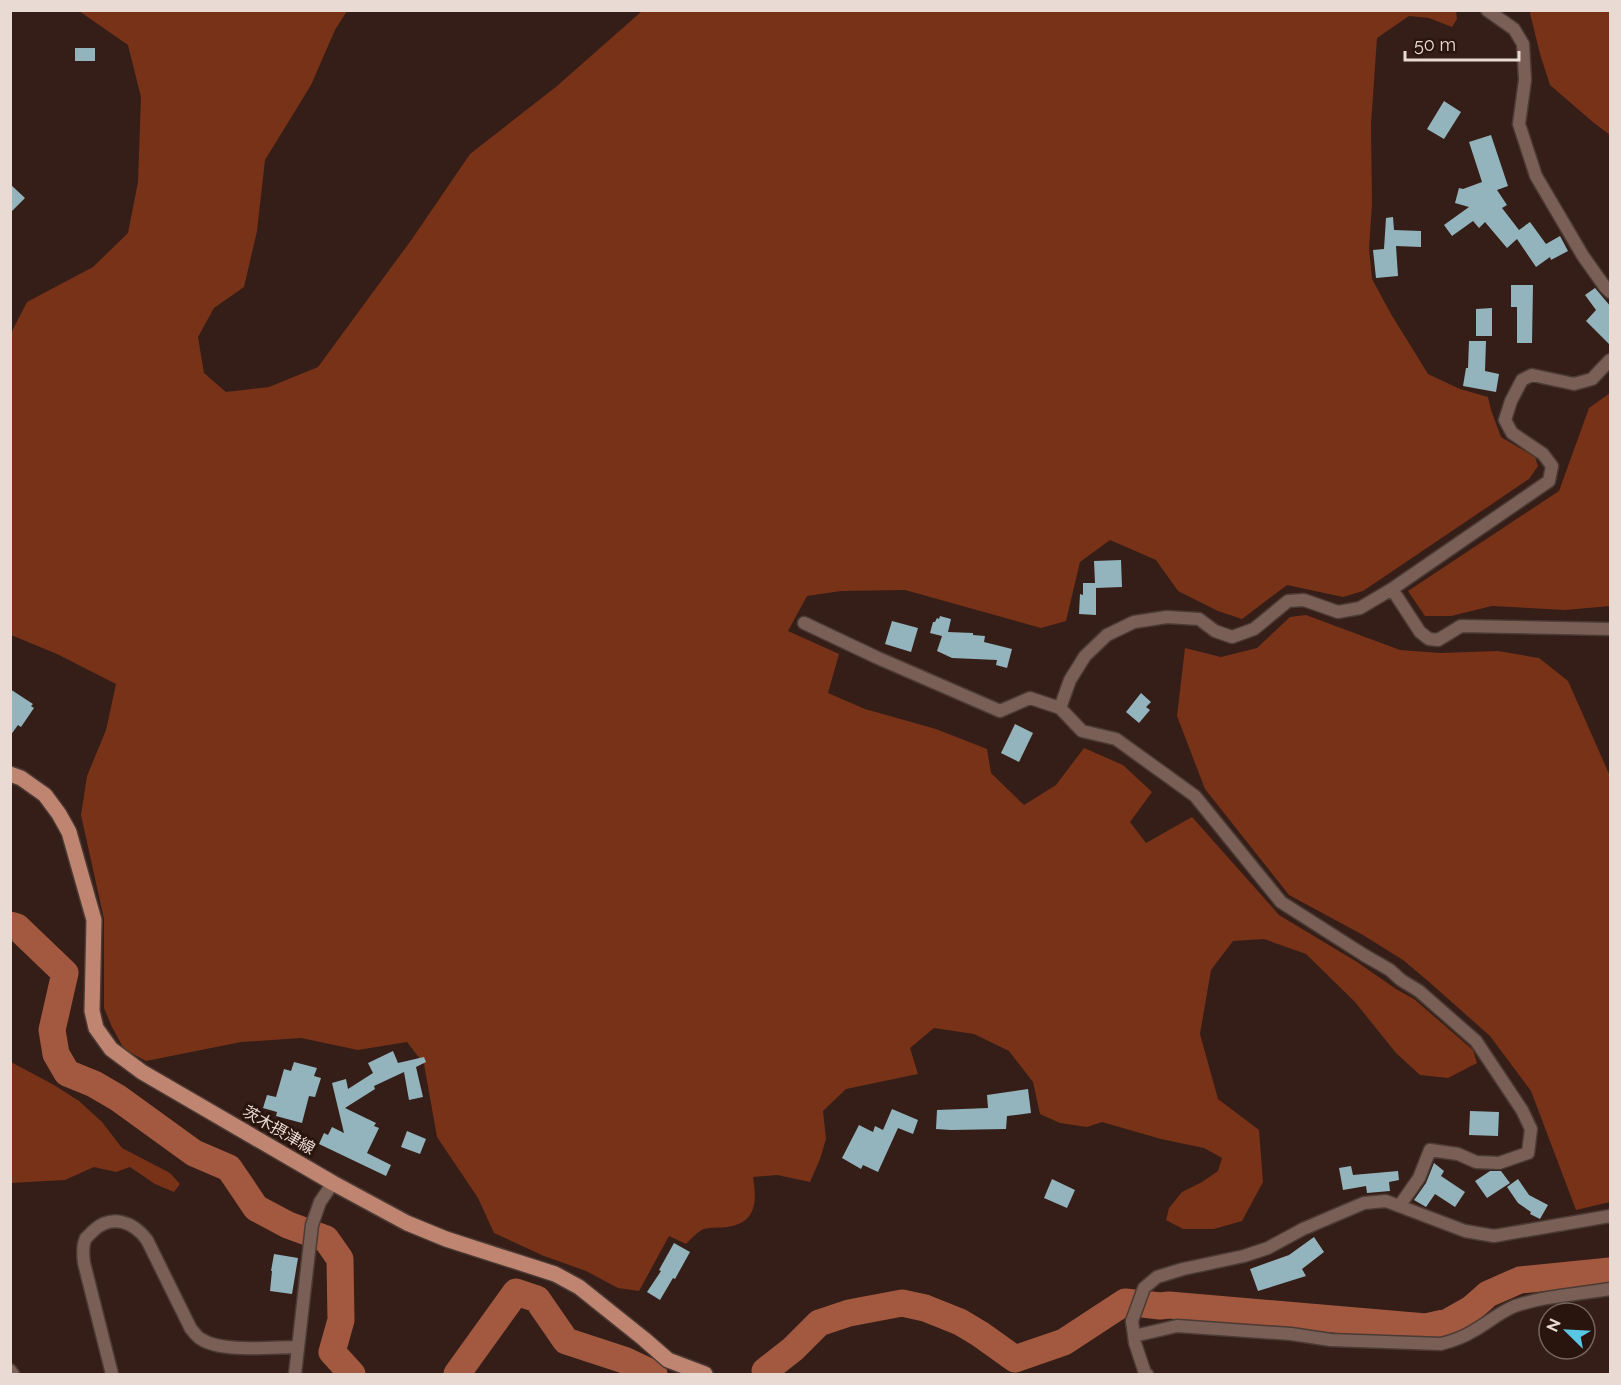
<svg xmlns="http://www.w3.org/2000/svg" width="1621" height="1385" viewBox="0 0 1621 1385" font-family="Raleway,'Noto Sans JP',sans-serif">
	<rect width="100%" height="100%" fill="#341e17"/>
	<path fill="#783218" d="M1531 10 1610 11V135L1594 123 1550 85 1540 54 1530 13Z
		M79 11H347L335 30 311 85 265 160 257 231 244 287 214 308 198 337 204 373 226 392 269 387 318 367 412 239 470 154 557 86 642 11H1456L1457 19 1452 27 1429 18 1409 16 1377 38 1371 124 1372 204 1369 248 1372 279 1391 314 1428 374 1460 389 1488 397 1491 410 1501 437 1535 457 1538 466 1529 479 1363 591 1343 597 1287 585 1242 619 1218 611 1178 591 1156 560 1110 540 1080 562 1066 621 1041 628 905 590 841 591 807 596 788 631 839 654 828 693 865 709 936 729 987 749 991 773 1024 805 1056 785 1084 748 1123 765 1152 792 1130 822 1146 843 1192 817 1279 915 1357 962 1396 989 1414 999 1473 1050 1477 1063 1448 1078 1420 1075 1396 1053 1355 1002 1306 954 1264 939 1233 941 1211 970 1200 1034 1218 1099 1259 1130 1263 1182 1242 1221 1214 1229H1183L1166 1220 1169 1208 1182 1192 1202 1182 1218 1171 1222 1158 1204 1148 1161 1139 1102 1122 1087 1127 1060 1123 1040 1114 1033 1082 1009 1051 974 1034 934 1028 910 1048 918 1074 846 1089 823 1111 826 1139 820 1159 810 1182 777 1175 753 1177C757 1201 757 1223 727 1227 720 1228 711 1227 704 1229 698 1231 691 1239 686 1244L669 1236 639 1291 618 1288 586 1271 544 1256 494 1233 478 1198 437 1137 424 1064 407 1042 358 1050 301 1038 241 1042 146 1061 124 1049 112 1027 104 1008V919L81 815 87 776 106 730 116 684 57 654 11 635 10 335 27 302 93 267 128 233 138 182 141 97 128 45Z
		M1610 393V606L1565 610 1492 606 1451 616H1425L1408 591 1559 491 1589 408Z
		M1306 615 1400 650 1440 653 1498 651 1539 658 1568 681 1610 776V1202L1576 1210 1531 1091 1490 1036 1428 981 1403 960 1363 935 1289 895 1205 789 1177 716 1185 648 1221 657 1257 648 1290 617Z
		M11 1062 54 1085 79 1101 102 1122 122 1148 170 1173 180 1184 174 1192 155 1184 130 1167 116 1172 94 1167 65 1180 11 1183Z"/>
	<g fill="none" stroke-linecap="round" stroke-linejoin="round">
		<path stroke="#a3593f" stroke-width="27" d="M10 925 17 927 65 973 52 1030 56 1054 67 1073 94 1084 118 1098 194 1153 229 1168 256 1208 288 1225 326 1239 340 1259 341 1320 332 1352 352 1374
			M765 1371 793 1349 819 1323 849 1313 902 1303 925 1308 960 1322 980 1334 1015 1359 1064 1342 1125 1302 1160 1306 1169 1305 1426 1327 1448 1322 1471 1309 1488 1294 1520 1280 1610 1271
			M457 1374 516 1292 537 1299 566 1341 624 1360 654 1374"/>
	</g>
	<path fill="#94b4bd" d="M75 48H95V61H75Z
		M1444 101 1461 112 1444 139 1427 129Z
		M1491 135 1508 186 1497 190 1507 205 1502 208 1519 230 1530 222 1546 244 1560 236 1568 251 1551 260 1550 257 1536 267 1517 239 1507 248 1485 222 1479 228 1473 221 1452 236 1444 225 1469 207 1455 203 1459 188 1463 189 1482 182 1469 142Z
		M10 184 25 198 10 213Z
		M1393 217 1394 230 1421 231V247L1396 246 1398 276 1376 278 1373 250 1384 249 1386 218Z
		M1511 285H1533L1532 343H1517V307H1511Z
		M1595 288 1611 307V346L1586 321 1596 310 1585 295Z
		M1492 308V336H1476V309Z
		M1469 341H1486L1485 371 1499 374 1496 392 1463 386 1466 368H1468Z
		M1121 560 1122 587 1096 588V615L1079 614 1080 594 1083 595V583H1095L1094 561Z
		M940 616 951 619 948 632 973 633V635L985 636 984 642 1012 649 1007 668 996 665 997 660 952 658 937 651 942 636 930 633 933 622H935L937 618 939 619Z
		M892 621 918 628 911 652 885 644Z
		M10 689 33 704 31 706 34 708 21 727 18 725 10 736Z
		M1141 693 1151 702 1146 707 1150 710 1139 723 1126 712Z
		M1015 724 1033 733 1019 762 1001 753Z
		M393 1051 398 1063 424 1057 426 1062 416 1067 423 1097 409 1100 404 1072 374 1086 375 1089 345 1108 376 1123 374 1126 379 1128 367 1153 391 1165 386 1176 319 1144 324 1133 328 1135 332 1127 344 1133 332 1083 346 1079 348 1089 373 1073 368 1063Z
		M294 1062 317 1068 314 1076 321 1078 315 1097 309 1096 302 1123 276 1116 277 1112 263 1108 267 1095 276 1097 284 1069 291 1071Z
		M1028 1089 1031 1113 1007 1116 1006 1129 951 1130 936 1129 937 1110 988 1108 987 1095Z
		M892 1109 918 1120 913 1134 898 1128 878 1172 863 1165 861 1169 842 1158 859 1125 873 1132 875 1126 883 1130Z
		M1470 1111 1499 1112 1498 1136 1469 1135Z
		M407 1131 426 1139 420 1154 401 1147Z
		M1434 1163 1444 1171 1441 1176 1465 1192 1455 1207 1435 1194 1426 1207 1414 1200 1426 1183Z
		M1351 1166 1353 1175 1398 1171 1399 1180 1389 1182 1390 1191 1367 1193 1366 1186 1343 1190 1339 1168Z
		M1490 1171H1501L1510 1183 1487 1198 1475 1181Z
		M1052 1179 1075 1190 1067 1208 1044 1198Z
		M1518 1179 1529 1195 1548 1205 1540 1219 1530 1214 1531 1212 1518 1203 1507 1187Z
		M1314 1237 1324 1252 1302 1269 1306 1276 1258 1291 1250 1269 1289 1255Z
		M674 1243 690 1252 675 1279 673 1278 660 1300 647 1292 661 1271 659 1270Z
		M274 1254 298 1258 292 1294 270 1291 272 1271H271Z"/>
	<g fill="none" stroke-linecap="round" stroke-linejoin="round">
		<defs>
			<path id="minor" d="M1487 10 1514 29 1523 44 1525 80 1519 124 1536 176 1583 256 1605 287 1610 292
				M1392 589 1420 632 1429 639 1438 640 1461 626 1610 629
				M804 623 878 658 1000 711 1030 698 1060 708 1082 731 1116 739 1195 796 1281 902 1364 955 1390 970 1401 980 1419 991 1476 1041 1522 1110 1531 1129 1528 1153 1499 1163 1476 1162 1458 1154 1430 1150 1419 1178 1400 1205
				M1060 708 1070 680 1085 656 1107 635 1134 622 1167 617 1199 619 1215 631 1232 637 1254 629 1288 601 1304 600 1338 612 1360 608 1392 589 1549 481 1552 466 1543 454 1512 433 1505 420 1511 401 1522 380 1532 375 1574 384 1592 379 1610 360
				M1134 1336 1177 1326 1291 1334 1331 1340 1441 1344C1453 1341 1464 1337 1475 1330 1489 1322 1500 1312 1515 1306 1544 1296 1580 1294 1610 1289
				M10 1370 13 1374
				M112 1374 84 1263C83 1255 82 1245 86 1238 86 1238 92 1232 93 1231 111 1214 133 1221 147 1240L191 1329C194 1332 197 1337 201 1339 222 1353 272 1347 297 1347
				M295 1374 312 1225 320 1202 333 1183
				M1147 1374 1145 1373 1135 1343 1132 1321 1144 1288 1157 1277 1183 1269 1244 1256 1268 1248 1303 1229 1364 1203 1386 1201 1465 1231 1494 1236 1610 1216"/>
			<path id="primary" d="M10 774 21 778 45 795 59 814 69 832 94 920 92 1011 96 1028 111 1049 142 1072 333 1183 407 1223 446 1239 555 1274 579 1287 644 1339 668 1360 705 1374"/>
		</defs>
		<use href="#minor" stroke="#4c3a35" stroke-width="15"/>
		<use href="#primary" stroke="#4c3a35" stroke-width="18"/>
		<use href="#minor" stroke="#795f56" stroke-width="12"/>
		<use href="#primary" stroke="#bf8570" stroke-width="15"/>
	</g>
	<g text-anchor="middle" dominant-baseline="central" stroke-width="6" stroke-linejoin="round" paint-order="stroke">
		<g font-size="16" fill="#e9dad4" stroke="#2a150e">
			<text transform="translate(279 1130) rotate(30)">茨木摂津線</text>
		</g>
	</g>
	<rect width="1621" height="1385" fill="none" stroke="#e9dad4" stroke-width="24"/>
	<g transform="translate(1567 1331) rotate(294)"><circle r="28" fill="#2a150e" stroke="#76645d" stroke-width="1.5"/>
	<path d="M0-4.5L10 22L0 15L-10 22Z" fill="#59c8e4"/>
	<text y="-9" font-size="16" font-weight="bold" text-anchor="middle" fill="#e9dad4">N</text>
	</g>
	<path d="M1405 51v9h114v-9" fill="none" stroke="#e9dad4" stroke-width="3"/>
	<text x="1414" y="51" font-size="18" fill="#e9dad4" stroke="#2a150e" stroke-width="4.5" paint-order="stroke">50 m</text>
</svg>
